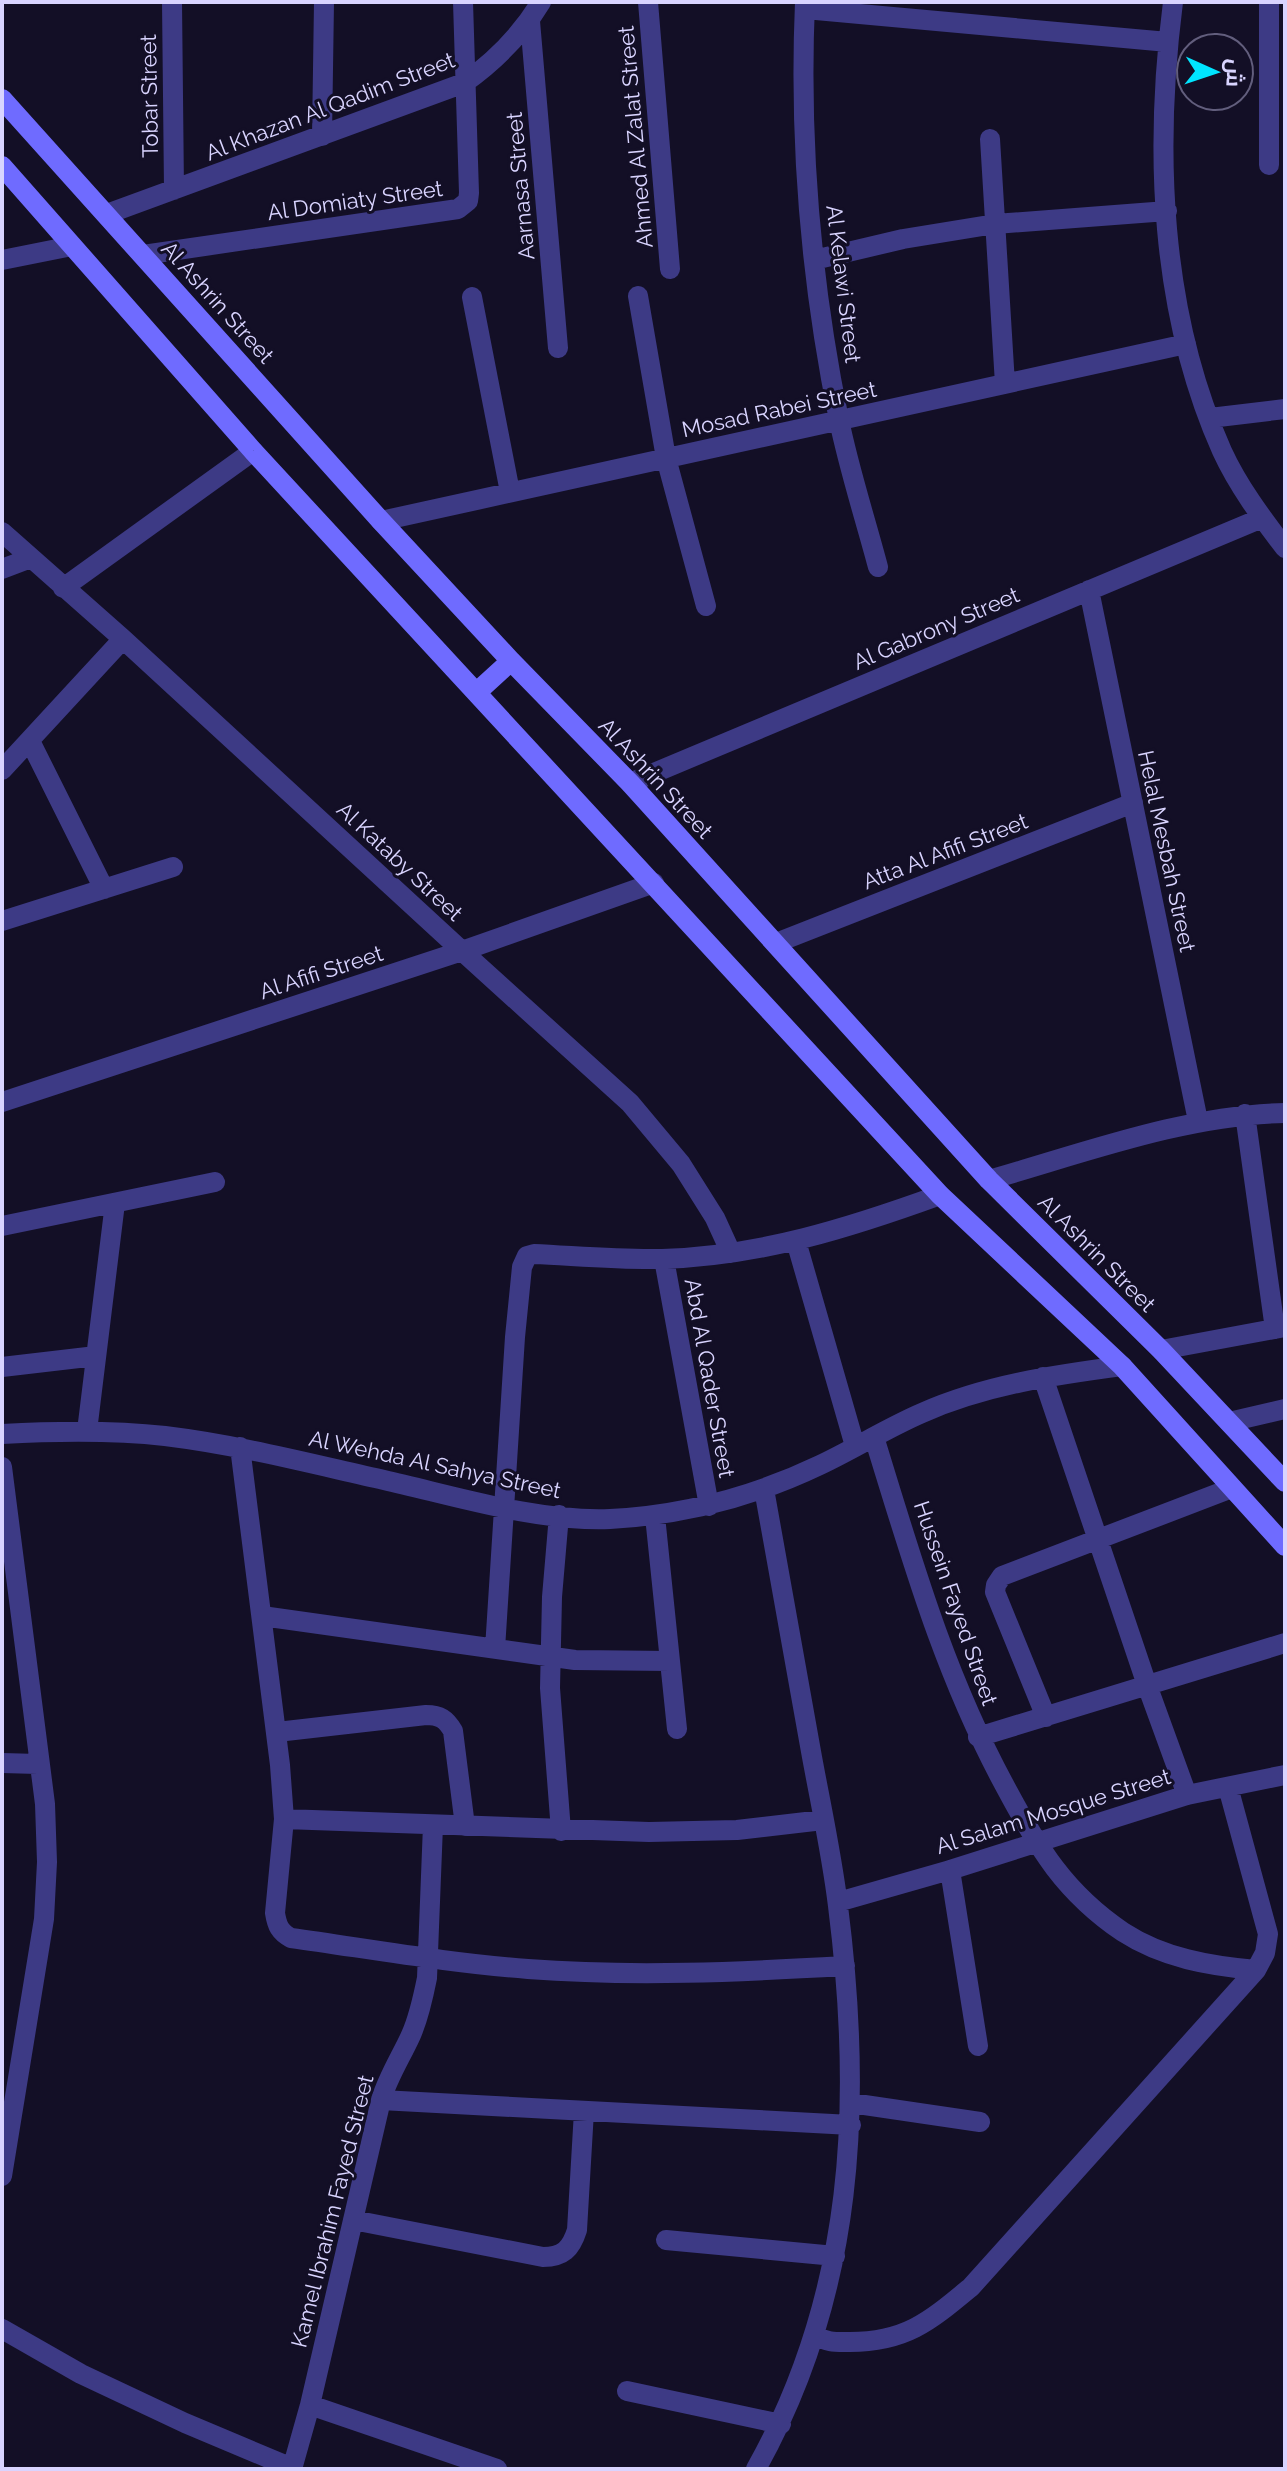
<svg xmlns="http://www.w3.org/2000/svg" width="1287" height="2471" viewBox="0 0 1287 2471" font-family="Raleway,Cairo,sans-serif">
	<rect width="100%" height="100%" fill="#130f26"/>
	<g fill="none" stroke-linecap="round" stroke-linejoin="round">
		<path stroke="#3d3a85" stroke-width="20" d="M172 2 174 190
			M648 2 670 269
			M805 2C799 141 811 283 839 420 849 469 865 518 878 567
			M1173 2C1154 151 1160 312 1222 451 1238 486 1262 518 1285 548
			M805 9 1168 42
			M530 21 558 348
			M322 136 324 2
			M990 139 1005 384
			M1269 165V2
			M107 214 464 83C495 61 521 35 541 2
			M143 255 458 209 468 201 469 193 463 2
			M2 260 72 246
			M814 260 903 239 995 224 1167 211
			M638 296 666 458 706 606
			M472 297 510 492
			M1210 418 1285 409
			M381 521 1186 344
			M2 532 123 639 462 951 630 1103 681 1164 715 1218 731 1253
			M2 569 31 558
			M63 588 253 451
			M1089 590 1198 1121
			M30 741 104 889
			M2 770 123 639
			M630 783 1262 518
			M2 921 173 867
			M776 943 1133 803
			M2 1102 462 951 654 883
			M1245 1114 1275 1329
			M989 1180C1084 1153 1186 1115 1285 1113
			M2 1226 215 1182
			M796 1241 855 1446
			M664 1259 709 1506
			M1161 1350 1285 1327
			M2 1367 96 1356
			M1043 1377 1147 1685 1187 1795
			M1229 1422 1285 1409
			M87 1431 115 1203
			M2 1434C56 1431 111 1430 165 1436 239 1445 312 1464 384 1480 455 1496 538 1522 610 1519 684 1515 753 1497 820 1465 854 1449 887 1428 922 1413 985 1385 1054 1375 1122 1366
			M874 1437C912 1560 944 1674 1006 1788 1038 1848 1065 1893 1123 1932 1163 1958 1210 1966 1256 1970
			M240 1447 280 1765 284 1819 275 1913C277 1926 280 1932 291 1938 370 1949 449 1963 528 1969 634 1977 739 1972 845 1966
			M2 1467 45 1804 47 1862 44 1919 2 2176
			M559 1515 552 1597 550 1688 561 1831
			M655 1516 677 1729
			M262 1616 575 1660 670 1661
			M495 1649 515 1337 522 1267 527 1256 534 1254C577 1256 619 1260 662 1259 760 1256 849 1228 940 1195
			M1046 1717 995 1592 996 1585 1002 1576 1232 1488
			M277 1732 426 1715C440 1715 446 1719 453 1731L465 1826
			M978 1737 1285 1643
			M2 1763 38 1764
			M284 1819 649 1832 737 1830 823 1820
			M950 1870 978 2046
			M838 1902 950 1870 1187 1795 1285 1775
			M381 2100 851 2125
			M851 2103 980 2122
			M353 2220 543 2257C563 2257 571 2249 577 2230L584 2111
			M666 2240 835 2256
			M2 2329 81 2374 185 2423 292 2468
			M815 2335C827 2343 836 2342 850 2342 906 2342 930 2321 971 2287L1256 1970 1265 1953 1268 1934 1228 1787
			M627 2391 781 2424
			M310 2405 497 2469
			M292 2469 310 2405 381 2100C388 2077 401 2057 411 2035 419 2017 423 1998 427 1978L433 1825
			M756 2469C855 2292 863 2103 838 1906 832 1856 821 1806 812 1757 796 1668 780 1579 764 1489"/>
		<path stroke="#6f6bff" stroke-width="20" d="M2 99 381 521 511 661 630 783 989 1180 1161 1350 1285 1482
			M2 166 253 451 940 1195 1122 1366 1285 1546
			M477 692 511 661"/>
	</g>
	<g text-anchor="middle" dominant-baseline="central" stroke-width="6" stroke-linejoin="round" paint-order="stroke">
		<g font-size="22" fill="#d9d4ff" stroke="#130f26">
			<text transform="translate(149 96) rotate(-91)">Tobar Street</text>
			<text transform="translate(330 106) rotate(-21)">Al Khazan Al Qadim Street</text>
			<text transform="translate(635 137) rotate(-95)">Ahmed Al Zalat Street</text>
			<text transform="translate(520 186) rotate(-95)">Aarnasa Street</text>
			<text transform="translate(355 200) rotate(-8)">Al Domiaty Street</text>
			<text transform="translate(844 284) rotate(83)">Al Kelawi Street</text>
			<text transform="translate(218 302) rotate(48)">Al Ashrin Street</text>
			<text transform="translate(779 409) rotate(-12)">Mosad Rabei Street</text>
			<text transform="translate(936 628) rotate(-23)">Al Gabrony Street</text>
			<text transform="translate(656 778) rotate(47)">Al Ashrin Street</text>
			<text transform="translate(945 851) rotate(-21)">Atta Al Afifi Street</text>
			<text transform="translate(1167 851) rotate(78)">Helal Mesbah Street</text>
			<text transform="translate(400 861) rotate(43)">Al Kataby Street</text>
			<text transform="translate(321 972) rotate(-18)">Al Afifi Street</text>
			<text transform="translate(1097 1253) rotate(45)">Al Ashrin Street</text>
			<text transform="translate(710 1378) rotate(80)">Abd Al Qader Street</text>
			<text transform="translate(435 1464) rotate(12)">Al Wehda Al Sahya Street</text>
			<text transform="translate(956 1603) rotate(71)">Hussein Fayed Street</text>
			<text transform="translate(1053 1811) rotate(-17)">Al Salam Mosque Street</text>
			<text transform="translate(332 2211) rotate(-76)">Kamel Ibrahim Fayed Street</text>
		</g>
	</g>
	<rect width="1287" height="2471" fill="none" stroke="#d9d4ff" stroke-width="8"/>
	<g transform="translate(1215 72) rotate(93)"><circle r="38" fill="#130f26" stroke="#625e7d" stroke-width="2"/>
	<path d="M0-6L14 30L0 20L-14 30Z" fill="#00e5ff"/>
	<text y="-12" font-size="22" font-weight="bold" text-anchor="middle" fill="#d9d4ff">ش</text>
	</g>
</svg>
